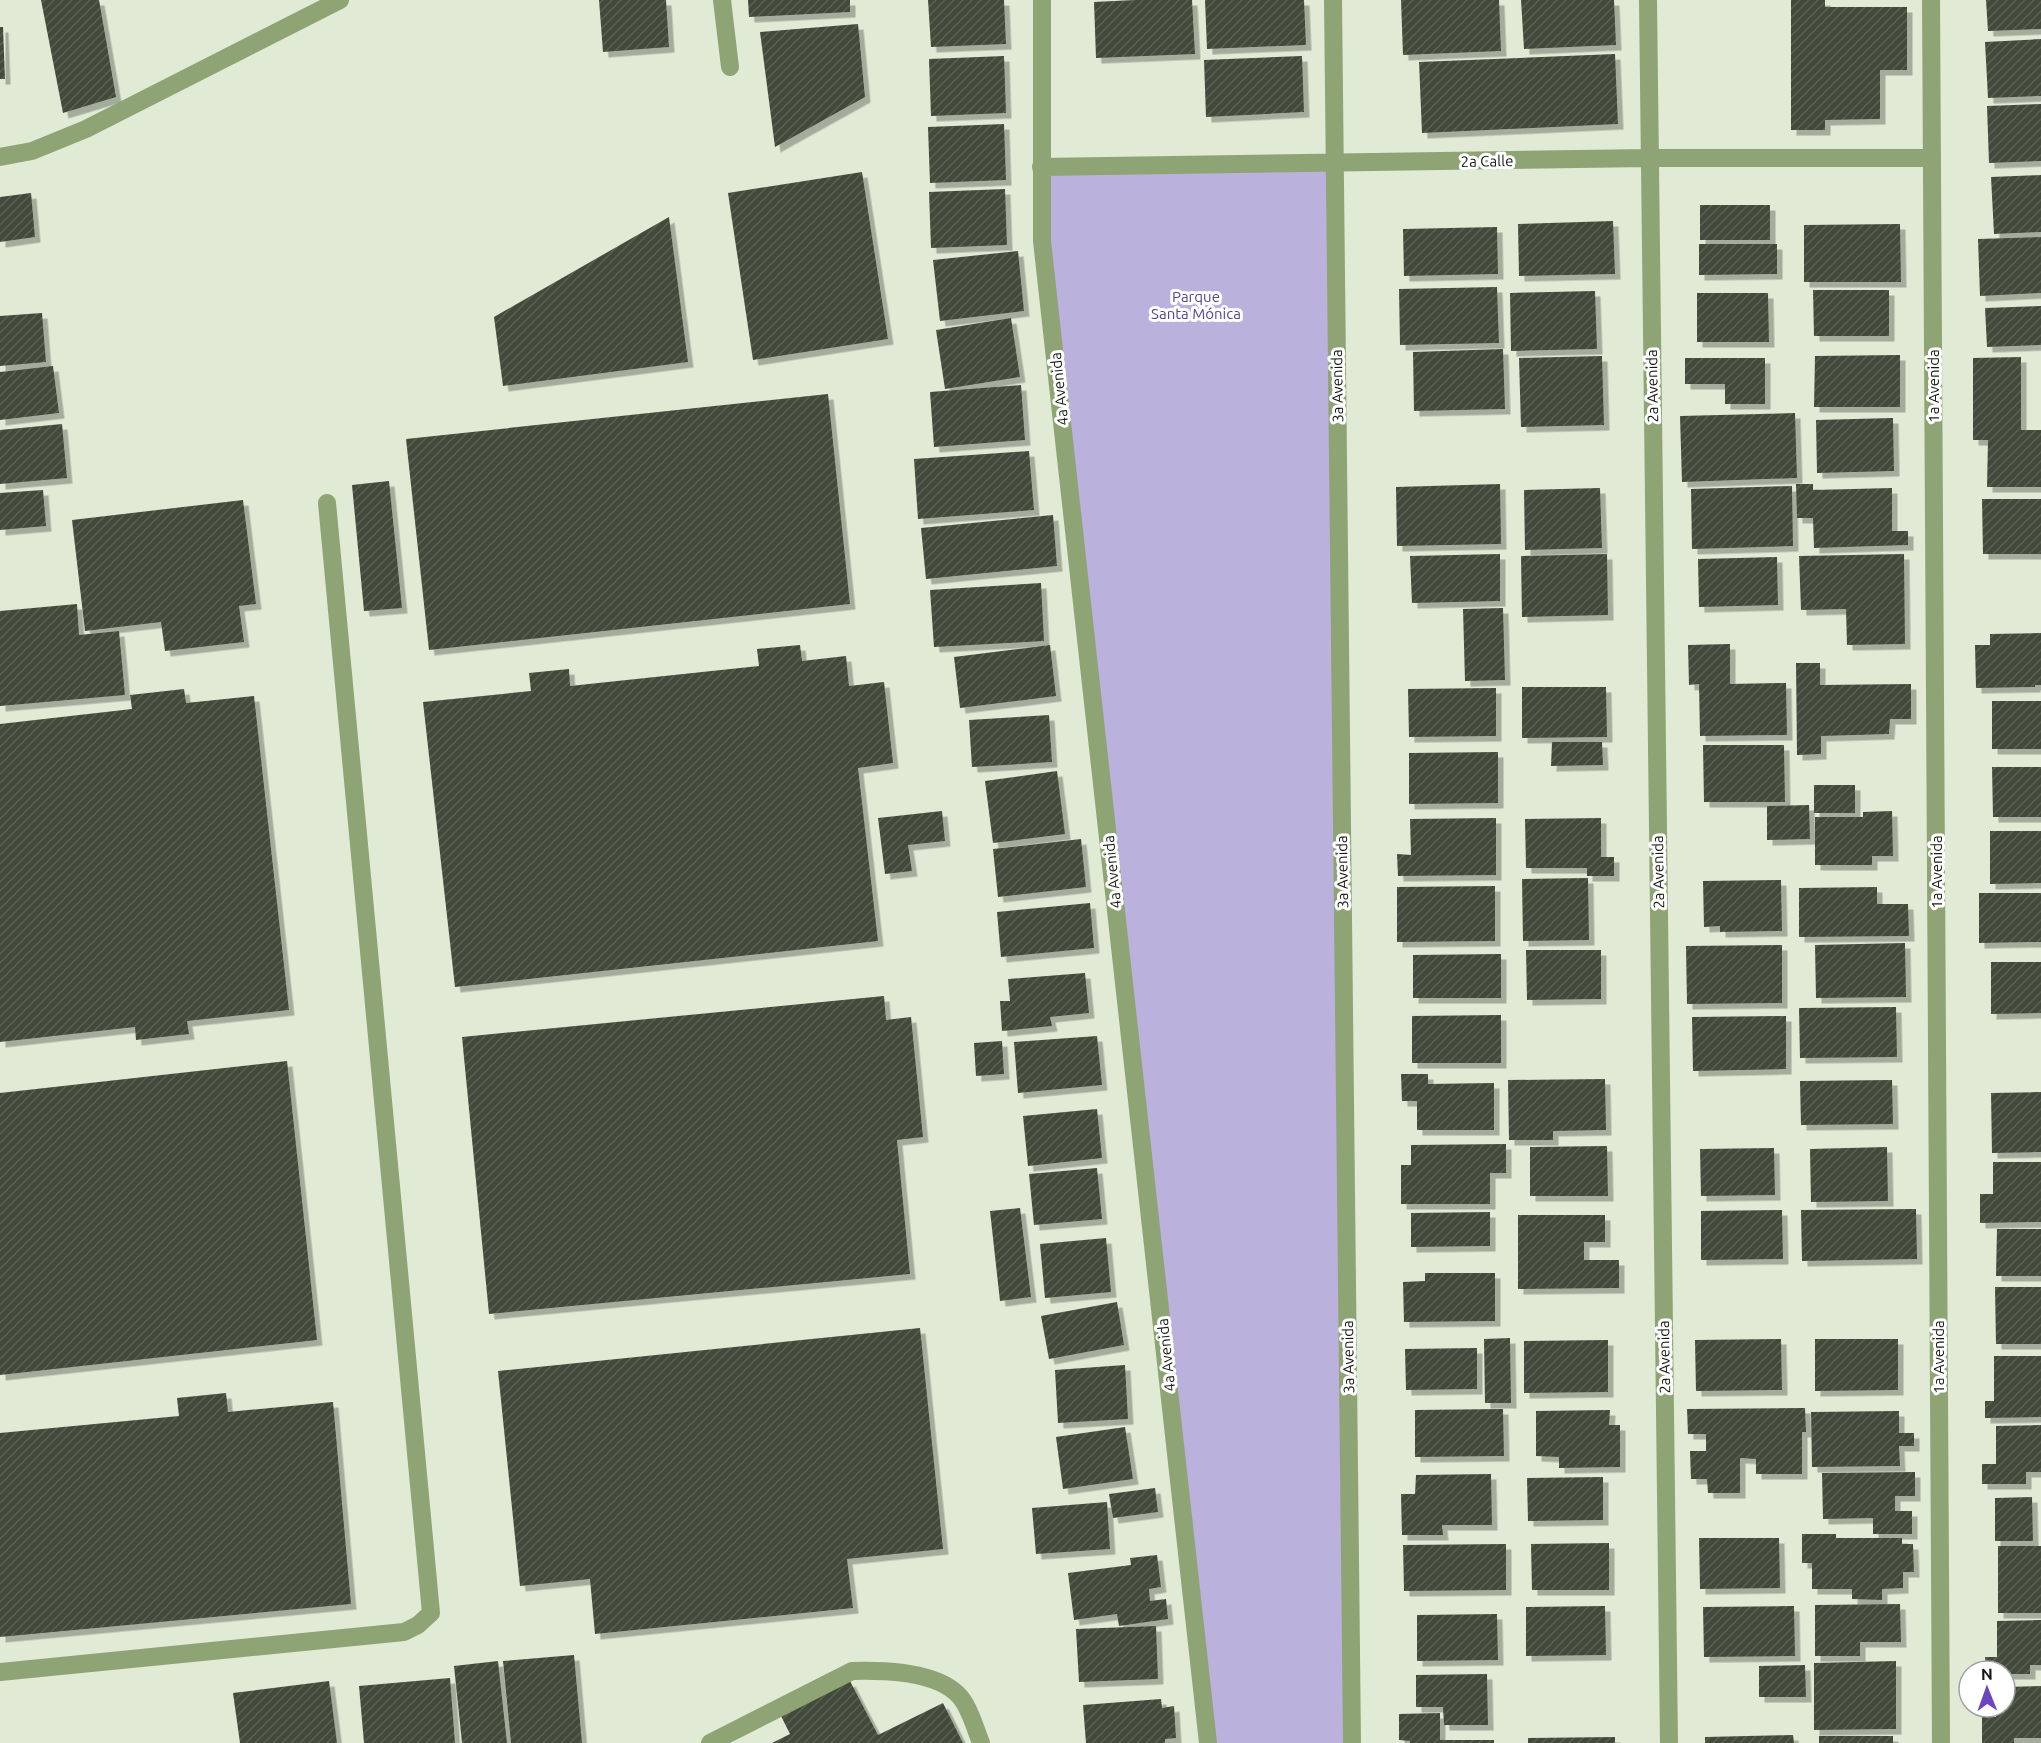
<svg xmlns="http://www.w3.org/2000/svg" width="2041" height="1743" viewBox="0 0 2041 1743" font-family="Ubuntu,sans-serif">
	<defs>
		<pattern id="building-hatch" width="6" height="6" patternUnits="userSpaceOnUse" patternTransform="scale(1.5)"><rect width="6" height="6" fill="#434b3a"/><path d="M-1 1l2-2M0 6l6-6M5 7l2-2" fill="none" stroke="#5b6153"/></pattern>
		<filter id="shadow"><feDropShadow dx="5.5" dy="5.5" stdDeviation="0" flood-color="#0004"/></filter>
	</defs>
	<rect width="100%" height="100%" fill="#e0ead5"/>
	<path fill="#bab2dc" d="M1334 164 1352 1743H1209L1041 167Z"/>
	<path fill="url(#building-hatch)" filter="url(#shadow)" d="M41 0H99L116 97 63 113Z
		M599 0H666L669 47 603 52Z
		M748 0H850V12L749 17Z
		M928 0H1004L1006 44 931 47Z
		M1135 0H1192L1195 54 1096 58 1094 2Z
		M1205 0H1304L1306 45 1207 49Z
		M1401 0H1499L1501 51 1403 55Z
		M1521 0H1614L1616 45 1524 49Z
		M1791 0H1825V7H1907V70H1880V119L1825 120V130H1791Z
		M1986 0H2041V29L1988 31Z
		M858 24 865 97 775 147 760 32Z
		M0 27H3L5 79H0Z
		M2041 39V96L1988 98 1985 42Z
		M1615 54 1618 124 1422 133 1419 62Z
		M1004 56 1006 113 931 116 929 59Z
		M1302 56 1304 112 1206 117 1204 60Z
		M2041 104V161L1989 163 1987 106Z
		M1004 124 1006 180 930 183 928 127Z
		M862 172 888 339 753 360 728 193Z
		M2041 175V232L1994 234 1991 177Z
		M1005 189 1007 245 931 248 929 192Z
		M31 193 35 237 0 242V197Z
		M1700 205H1770V240H1700Z
		M669 217 688 362 503 386 494 317Z
		M1613 221 1615 274 1519 276 1518 224Z
		M1900 224 1901 282H1804V225Z
		M1497 227 1498 274 1404 276 1403 229Z
		M2041 237V293L1980 296 1978 239Z
		M1699 244H1777V274L1699 275Z
		M1018 251 1024 311 940 321 933 260Z
		M1497 287 1499 343 1400 345 1399 289Z
		M1813 290H1889V336H1814Z
		M1595 291 1597 349 1511 351 1510 293Z
		M1697 293H1768L1769 342H1697Z
		M2041 306V345L1987 347 1985 308Z
		M42 313 46 362 0 366V316Z
		M1011 318 1020 377 945 389 936 330Z
		M1503 349 1505 409 1414 411 1413 352Z
		M1900 355V407H1814L1815 356Z
		M1602 356 1604 425 1521 427 1519 358Z
		M2021 357V430H2041V487H1987L1988 440H1973V358Z
		M1685 358H1765V404H1725V384H1685Z
		M53 366 59 413 0 420V372Z
		M1021 385 1025 440 934 447 930 392Z
		M828 394 850 604 429 650 406 439Z
		M1795 413 1797 478 1682 482 1680 416Z
		M1893 418 1894 471 1817 473 1816 420Z
		M62 424 67 478 0 484V430Z
		M1029 451 1034 510 918 519 914 459Z
		M389 481 402 608 364 611 352 485Z
		M1500 484 1501 544 1397 546 1396 487Z
		M1796 484H1813V490L1892 488V531H1908V545L1814 548 1813 518H1797Z
		M1792 486 1793 546 1692 549 1691 489Z
		M1600 488 1602 548 1525 550 1524 490Z
		M43 490 46 526 0 530V493Z
		M1982 499H2041V554H1983Z
		M243 500 256 604 239 606 244 642 165 651 161 622 85 631 72 520Z
		M1053 515 1057 566 926 579 921 528Z
		M1500 554V601L1412 603 1410 556Z
		M1607 554 1608 615 1522 617 1521 556Z
		M1904 554 1905 644 1847 645 1846 609 1801 610 1799 556Z
		M1777 557 1778 605 1699 607 1698 559Z
		M1041 583 1044 641 934 647 930 590Z
		M77 604 79 635 119 631 125 695 0 706V611Z
		M1503 608 1505 680 1465 681 1463 609Z
		M2041 633V685H2035V687L1976 688 1975 645H1990V634Z
		M1730 644V684L1786 683 1787 735 1700 736 1699 684 1689 685 1688 645Z
		M800 645 802 661 846 656 849 686 884 682 893 763 858 768 878 941 455 987 423 702 531 691 529 673 569 669 570 686 759 666 757 649Z
		M1050 645 1056 696 960 708 954 657Z
		M1796 663H1820V685L1911 684V719H1890L1889 734 1821 736V754L1797 755Z
		M1522 687H1606L1607 737 1522 738Z
		M1496 688V736L1409 737 1408 689Z
		M184 689 186 703 254 696 289 1010 187 1021 189 1034 136 1040 135 1027 0 1042V724L132 709 130 695Z
		M1992 701H2041V749H1992Z
		M1049 715 1052 762 972 767 969 720Z
		M1552 742H1602L1603 765 1551 766Z
		M1703 745H1784L1785 802H1704Z
		M1498 752V803L1409 804V753Z
		M1992 767H2041V817H1993Z
		M1057 771 1065 834 993 843 985 781Z
		M1814 785H1855V813H1814Z
		M1809 805 1810 839 1767 840V806Z
		M942 811 945 841 908 845 912 871 885 874 878 818Z
		M1892 811 1893 856H1872V865H1815V817H1863V812Z
		M1496 818V875L1398 876 1397 854 1411 855 1410 819Z
		M1601 818V857H1614V876H1587V868H1526L1525 819Z
		M1990 831H2041V883L1990 884Z
		M1081 839 1086 887 998 897 993 849Z
		M1588 878 1589 940 1523 941 1522 879Z
		M1781 880 1782 931 1720 932V926L1704 927 1703 881Z
		M1495 886V941L1397 942V887Z
		M1877 887V904H1908L1909 936 1799 937V888Z
		M1979 893H2041V942L1979 943Z
		M1090 903 1094 948 1001 957 997 912Z
		M1905 943 1906 997 1816 998 1815 945Z
		M1782 945V1003L1687 1004 1686 946Z
		M1526 950H1601V999L1527 1000Z
		M1501 954V998H1413V955Z
		M1991 962H2041V1013L1991 1014Z
		M1085 973 1089 1013 1050 1017 1052 1026 1002 1031 1000 1001H1010L1008 979Z
		M884 996 886 1020 911 1017 923 1137 897 1140 910 1274 489 1314 462 1037Z
		M1896 1007 1897 1057 1800 1058 1799 1008Z
		M1501 1015V1063H1412V1016Z
		M1786 1016V1069L1693 1071 1692 1017Z
		M1097 1036 1102 1085 1018 1093 1014 1042Z
		M1002 1041 1004 1074 976 1076 974 1043Z
		M287 1061 317 1340 0 1375V1093Z
		M1401 1074H1428V1084L1494 1083V1130H1417V1101H1402Z
		M1605 1079 1606 1130 1553 1131V1140H1509L1508 1080Z
		M1892 1080 1893 1124 1801 1125 1800 1081Z
		M2041 1092V1152L1992 1153 1991 1093Z
		M1097 1109 1102 1158 1028 1166 1023 1116Z
		M1506 1144V1173H1490V1204H1401V1165H1411V1145Z
		M1607 1146 1608 1196H1530V1147Z
		M1887 1147 1888 1201 1811 1202 1810 1149Z
		M1774 1148 1775 1195 1701 1196 1700 1149Z
		M1993 1162H2041V1222L1980 1223V1194H1993Z
		M1097 1168 1102 1219 1034 1225 1029 1174Z
		M1020 1208 1031 1297 1000 1301 990 1211Z
		M1916 1209 1917 1259 1802 1261 1801 1210Z
		M1782 1210 1783 1259 1701 1260V1211Z
		M1490 1212V1246L1411 1247V1213Z
		M1518 1215H1605V1242H1584V1260H1619V1288L1518 1289Z
		M1997 1229H2041V1276H1996Z
		M1106 1238 1111 1292 1045 1298 1040 1244Z
		M1425 1273H1495V1321L1404 1322 1403 1282 1425 1281Z
		M1995 1287H2041V1344H1996Z
		M1117 1302 1124 1345 1049 1359 1041 1316Z
		M920 1328 943 1549 847 1559 853 1608 595 1634 590 1579 520 1586 498 1371Z
		M1510 1338 1511 1403H1485L1484 1339Z
		M1781 1339 1782 1390 1696 1391 1695 1340Z
		M1815 1339H1898V1390L1815 1391Z
		M1608 1340V1392L1524 1393V1341Z
		M1477 1348V1389L1406 1390 1405 1349Z
		M1994 1356H2041V1417L1985 1418V1401H1994Z
		M1125 1365 1128 1419 1058 1423 1055 1370Z
		M226 1393 228 1412 333 1402 351 1604 0 1637V1433L179 1416 177 1398Z
		M1805 1408 1806 1432H1802V1474H1756V1459L1740 1458V1493H1708L1707 1479H1691L1690 1451H1706V1434H1688L1687 1409Z
		M1503 1409 1504 1456 1415 1457V1410Z
		M1610 1410 1609 1425H1620V1467L1559 1468V1457L1536 1456V1411Z
		M1899 1411V1433H1914V1446H1899L1900 1466 1812 1467 1811 1412Z
		M2041 1425V1472H2026V1484H1982V1464H1996V1426Z
		M1125 1427 1133 1479 1063 1489 1056 1437Z
		M1915 1472V1496H1895V1511H1912V1534H1873V1518L1823 1519 1822 1473Z
		M1491 1474 1492 1525H1442L1443 1535H1402L1401 1494H1415L1416 1475Z
		M1603 1477V1520L1528 1521 1527 1478Z
		M1155 1488 1158 1512 1113 1518 1109 1494Z
		M2032 1497 2033 1541H1995V1498Z
		M1107 1502 1110 1549 1036 1554 1032 1508Z
		M1802 1534H1836V1538H1902V1544H1913L1914 1572H1903V1588L1882 1589V1600L1852 1599V1589H1812V1563H1802Z
		M1699 1538H1779L1780 1588 1700 1589Z
		M1609 1543V1590H1532L1531 1544Z
		M1506 1544V1590L1404 1591 1403 1545Z
		M1998 1546H2041V1613H1998Z
		M1157 1555 1161 1587 1149 1589 1150 1601 1166 1599 1168 1619 1119 1626 1117 1614 1074 1620 1068 1573 1131 1565 1130 1558Z
		M1900 1604 1901 1642H1860V1656H1815V1605Z
		M1605 1606 1606 1655 1526 1656V1607Z
		M1794 1606 1795 1656 1704 1657 1703 1607Z
		M1497 1614 1498 1660 1417 1661V1615Z
		M2041 1620V1665H2030V1674H2005V1671H1986L1985 1657H1997V1621Z
		M1156 1626 1158 1679 1079 1682 1076 1629Z
		M574 1655 582 1743H511L503 1661Z
		M498 1661 507 1743H462L454 1666Z
		M1896 1661V1729L1814 1730V1663Z
		M1805 1665 1806 1697H1759V1666Z
		M1487 1674 1488 1725H1444L1443 1707H1416V1675Z
		M450 1678 455 1743H364L359 1686Z
		M329 1681 337 1743H240L233 1693Z
		M850 1681 878 1735 943 1703 963 1743H772L790 1734 781 1716Z
		M2041 1686V1738H2014V1743H1982V1717H1996V1707H2005V1687Z
		M1161 1699 1162 1708 1174 1706 1176 1738 1165 1739V1743H1086L1083 1705Z
		M1440 1713V1740H1494V1743H1410V1741L1399 1740V1714Z
		M1793 1735 1794 1743H1705V1737Z
		M1819 1736H1893V1743H1819Z
		M1615 1737V1743H1528V1738Z"/>
	<g fill="none" stroke-linecap="round" stroke-linejoin="round">
		<path stroke="#8fa475" stroke-width="18" d="M722 0 730 67
			M1042 0V241L1208 1743
			M1333 0 1352 1743
			M1648 0 1669 1743
			M1931 0 1941 1743
			M0 157 32 151 86 129 340 0
			M1041 167 1649 158H1932
			M0 1672 404 1632 418 1625 431 1613 327 503
			M710 1743 852 1671C885 1670 947 1671 965 1704 972 1716 976 1730 981 1743"/>
	</g>
	<g text-anchor="middle" dominant-baseline="central" stroke-width="6" stroke-linejoin="round" paint-order="stroke">
		<g font-size="15" fill="#151911" stroke="#fff">
			<text transform="translate(1487 161) rotate(-1)">2a Calle</text>
			<text transform="translate(1337 386) rotate(-91)">3a Avenida</text>
			<text transform="translate(1652 386) rotate(-91)">2a Avenida</text>
			<text transform="translate(1933 386) rotate(-90)">1a Avenida</text>
			<text transform="translate(1059 389) rotate(-96)">4a Avenida</text>
			<text transform="translate(1112 872) rotate(-96)">4a Avenida</text>
			<text transform="translate(1342 872) rotate(-91)">3a Avenida</text>
			<text transform="translate(1658 872) rotate(-91)">2a Avenida</text>
			<text transform="translate(1936 872) rotate(-90)">1a Avenida</text>
			<text transform="translate(1166 1355) rotate(-96)">4a Avenida</text>
			<text transform="translate(1348 1357) rotate(-91)">3a Avenida</text>
			<text transform="translate(1664 1357) rotate(-91)">2a Avenida</text>
			<text transform="translate(1938 1357) rotate(-90)">1a Avenida</text>
		</g>
		<g font-size="15" fill="#594392" stroke="#fff">
			<text x="1196" y="296">Parque<tspan x="1196" dy="17">Santa Mónica</tspan></text>
		</g>
	</g>
	<g transform="translate(1987 1689) rotate(359)"><circle r="28" fill="#ffffff" stroke="#a1a3a0" stroke-width="1.5"/>
	<path d="M0-4.5L10 22L0 15L-10 22Z" fill="#6d46bf"/>
	<text y="-9" font-size="16" font-weight="bold" text-anchor="middle" fill="#151911">N</text>
	</g>
</svg>
